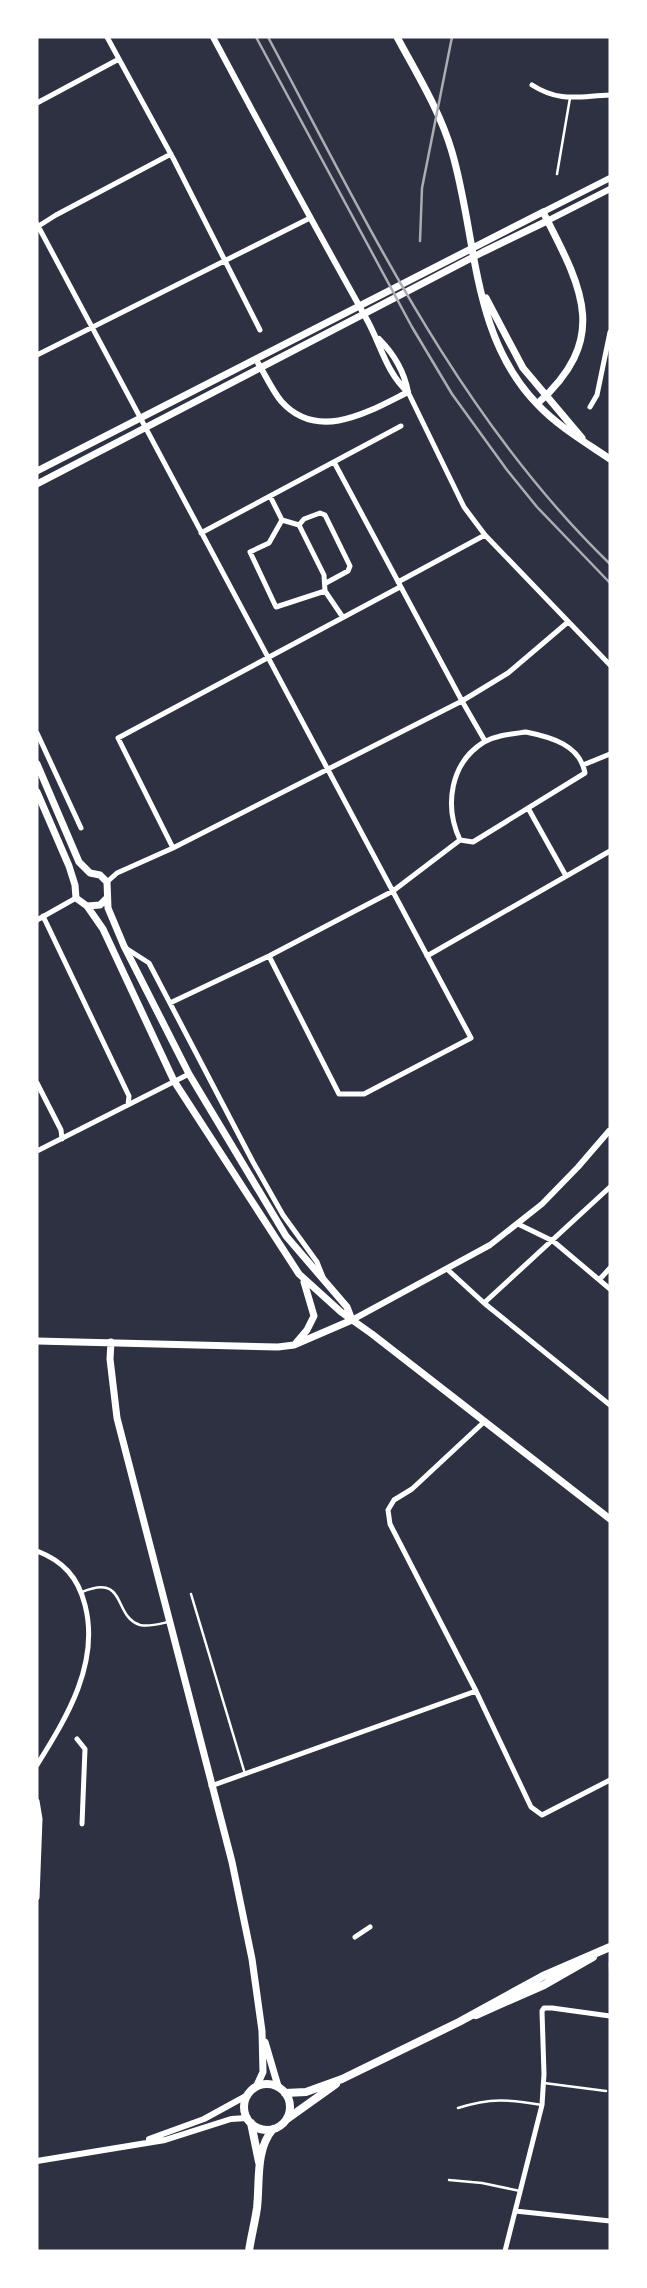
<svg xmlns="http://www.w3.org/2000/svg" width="647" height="2288" viewBox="0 0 647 2288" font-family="Figtree,sans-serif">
	<rect width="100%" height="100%" fill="#2d3142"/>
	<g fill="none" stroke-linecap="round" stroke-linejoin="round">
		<path stroke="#4f5d75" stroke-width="2.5" d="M609 1963 610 1970"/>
		<path stroke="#fff" stroke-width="2.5" d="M557 174 570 98
			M82 1592C128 1573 112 1616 140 1625 149 1627 159 1624 168 1622
			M191 1594 245 1774
			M544 2083 606 2091
			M458 2108C490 2098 509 2099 542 2105
			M449 2180 482 2183 520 2191"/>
		<path stroke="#fff" stroke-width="5" d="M107 37 174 160 260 330
			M532 85C560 103 579 96 610 95
			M37 103 119 59
			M37 224 471 1038 364 1094H339L269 956
			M37 227 56 215 171 154
			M37 355 310 218
			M408 392 464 507 485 535 610 665
			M590 407 597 395 610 332
			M334 462 462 701 485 741
			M270 496 282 520 299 525
			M282 520 269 543 250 552 276 607 325 591
			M201 533 401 426
			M398 582 485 535
			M326 583 348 571 350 566 325 515 320 513 304 519 299 525 324 575 325 591 342 616
			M526 732C551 737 580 745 585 773L473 842 460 840C444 806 450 763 484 742 497 735 512 734 526 732Z
			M37 733 81 828
			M583 765 610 754
			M528 808 566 876
			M173 848 118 738 400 587
			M107 882 117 873 173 848 462 701 508 673 568 622
			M43 916 129 1096 128 1105
			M37 920 76 898
			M124 947 149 963 253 1162 283 1215 317 1262 323 1277
			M427 956 610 851
			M170 1003 269 956 393 891 460 840
			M37 1083 61 1130 62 1139
			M37 1151 189 1074
			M518 1224 553 1241 610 1289
			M448 1270 484 1303 610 1405
			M599 1280 610 1268
			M484 1303 610 1187
			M485 1421 412 1489 394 1500 388 1510 390 1524 476 1691 531 1807 542 1815 610 1780
			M37 1551C63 1561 78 1577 85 1605 100 1663 67 1717 37 1765
			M77 1739 85 1749 82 1824
			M211 1786 476 1691
			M37 1801 40 1819 37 1898
			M355 1937 370 1927
			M515 2211 610 2221
			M505 2251 542 2105 544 2074 542 2011 544 2008H552L610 2016"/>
		<path stroke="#fff" stroke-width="6" d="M213 37C263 131 314 225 366 318 380 342 386 373 408 392
			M543 212 610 178
			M547 221 610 189
			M379 339C394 354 404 371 408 392
			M258 363C266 376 272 390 281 401 318 443 370 411 408 392
			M352 1320 490 1245 542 1204 578 1167 609 1131
			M149 2139 204 2119 246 2096
			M37 2161 165 2140 231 2119 247 2118"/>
		<path stroke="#fff" stroke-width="7" d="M397 37C417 74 440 111 452 152 477 237 471 337 538 405 559 427 585 442 610 459
			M486 298 523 368 582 438
			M37 471 543 212C582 288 611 338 537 404
			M37 484 483 252 547 221
			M37 764 79 862 90 873 100 875 107 882 108 908 124 946 189 1074 286 1236 347 1307 352 1320
			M37 792 69 866 75 885 76 898 87 906 103 929 174 1081 299 1274 341 1312 372 1334 610 1519
			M87 906 100 905 107 898
			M37 1341 278 1347 294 1345 352 1320
			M111 1342 110 1359 117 1418 232 1862 252 1959 262 2031 263 2072 257 2085
			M296 1343 307 1330 314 1316 304 1282
			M265 2042 278 2086"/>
		<path stroke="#fff" stroke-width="8" d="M476 2015 544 1985 593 1957
			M244 2107a23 23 0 1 1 46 0a23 23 0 1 1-46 0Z
			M285 2093 306 2092 342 2079 459 2022 543 1976 610 1947
			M287 2119 336 2084
			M251 2123 259 2162
			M249 2251C251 2237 255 2222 257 2208 260 2182 255 2150 273 2129"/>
		<path stroke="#abadb3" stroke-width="2.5" d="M256 37 412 327 452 394 507 470 537 507 610 583
			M268 37C367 222 457 416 610 564
			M420 241 422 188 452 37"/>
	</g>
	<rect width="647" height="2288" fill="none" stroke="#ffffff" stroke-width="77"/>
</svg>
